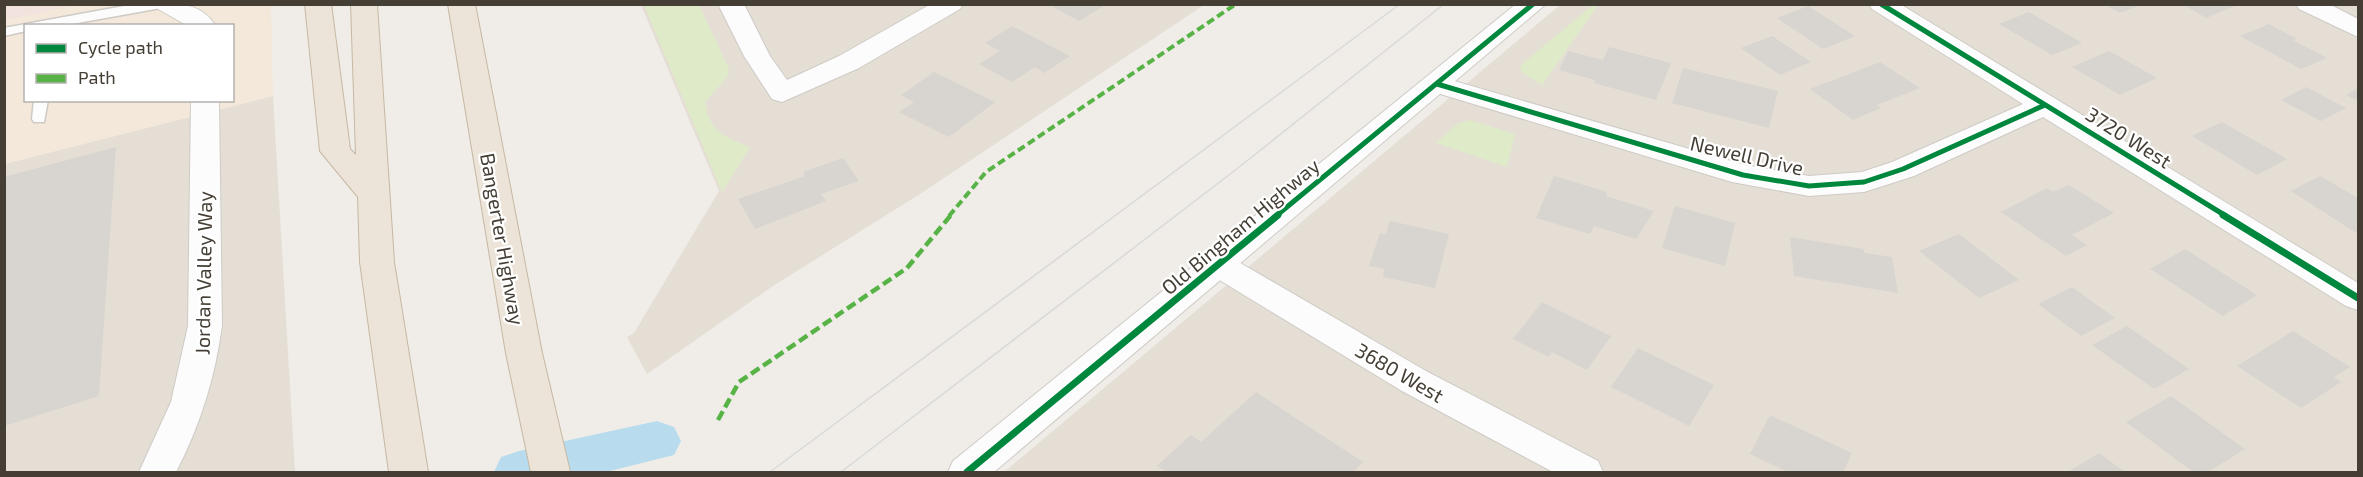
<svg xmlns="http://www.w3.org/2000/svg" width="2363" height="477" viewBox="0 0 2363 477" font-family="'Exo 2',sans-serif">
	<rect width="100%" height="100%" fill="#f0ede8"/>
	<path fill="#e4ded5" d="M641 5H1204L920 194 773 286 647 374 627 337 634 333 719 191Z
		M1560 5H2358V472H1004Z
		M273 96 295 472H5L4 164Z"/>
	<path fill="#f3e8da" fill-rule="evenodd" d="M77 5H271L273 96 5 164 4 20ZM26 26H232V100H26Z"/>
	<path fill="#f2e3df" d="M5 4H77V5L5 20Z"/>
	<path fill="#dfeac8" d="M644 5H699L729 69 728 76 705 102C710 133 723 136 750 147L722 192Z
		M1593 5H1598L1542 85 1523 73 1520 68 1522 64Z
		M1470 120 1515 134 1507 167 1436 143 1457 124Z"/>
	<g fill="none" stroke-linecap="round" stroke-linejoin="round">
		<path fill="#b8dcee" fill-rule="evenodd" d="M657 421 674 427 681 441 674 455 606 472H494L501 457 519 451Z"/>
	</g>
	<path fill="#d8d4cf" d="M1048 4H1107L1079 21Z
		M2104 4H2141V5L2120 13Z
		M2182 4H2232L2235 6 2206 18Z
		M1808 6 1855 36 1823 49 1777 18Z
		M2029 12 2082 43 2052 55 1999 24Z
		M2269 24 2297 39 2293 40 2327 58 2301 69 2240 36Z
		M1012 26 1070 56 1044 73 1035 67 1012 82 979 64 1000 51 985 43Z
		M1772 36 1811 62 1780 75 1741 48Z
		M1609 47 1671 63 1656 100 1594 83 1595 80 1559 70 1568 51 1603 60Z
		M2109 51 2157 78 2120 95 2072 67Z
		M1880 62 1920 88 1877 105 1881 108 1853 120 1810 89Z
		M1683 68 1778 91 1769 128 1672 103Z
		M934 72 995 102 949 137 899 112 914 102 901 95Z
		M2306 87 2346 108 2321 121 2281 100Z
		M2358 88V101L2346 95Z
		M2222 122 2287 159 2257 175 2192 136Z
		M116 147 99 396 4 426V177Z
		M843 158 859 181 821 194 826 201 755 229 738 199 805 176 803 172Z
		M1554 176 1607 192 1606 196 1654 211 1636 239 1594 226 1590 234 1536 218Z
		M2320 176 2358 198V234L2291 191Z
		M2069 185 2114 213 2072 235 2087 245 2066 256 2001 212 2047 188 2053 192Z
		M1675 206 1735 223 1725 266 1662 248Z
		M1390 221 1449 234 1435 288 1383 277 1384 269 1369 266 1380 233 1385 235Z
		M1959 234 2019 280 1979 298 1919 251Z
		M1790 237 1864 249V253L1892 257 1898 293 1794 276Z
		M2185 249 2257 295 2223 316 2150 269Z
		M2072 287 2115 318 2081 336 2038 304Z
		M1542 302 1611 336 1587 370 1552 352 1549 357 1513 339Z
		M2127 326 2189 369 2154 389 2092 345Z
		M2293 331 2350 367 2334 377 2341 382 2301 408 2237 366Z
		M1638 348 1714 385 1689 426 1611 387Z
		M1256 392 1363 462 1353 472H1167L1157 466 1191 435 1201 442Z
		M2171 396 2245 449 2208 472H2193L2126 422Z
		M1770 415 1852 453 1843 472H1788L1750 454Z
		M2099 453 2125 472H2068Z"/>
	<g fill="none" stroke-linecap="round" stroke-linejoin="round">
		<defs>
			<path id="service" d="M135 4H167L161 8 61 26H26V31L4 36V28Z
				M34 100H48L44 122H34L32 119Z"/>
			<path id="minor" d="M155 4C180 4 200 2 216 26H188L158 9Z
				M718 4H744L770 56 787 80 839 56 931 4H963L960 9 859 68 782 102 772 99 744 56Z
				M1869 4H1900L2358 283V310L2346 306 2043 117 1914 176 1864 192 1809 196 1732 182 1427 90 1423 84 1427 78 1437 76 1745 165 1809 176 1862 172 1892 162 2023 104 1872 9Z
				M2296 4H2329L2358 19V37L2299 9Z
				M191 100H219L222 326C215 378 200 426 176 472H139L171 402 188 326Z
				M1219 254 1230 257 1426 371 1598 461 1603 472H1553L1402 391 1208 273 1203 265 1208 257Z"/>
			<path id="tertiary" d="M1516 4H1546L994 472H948L953 461Z"/>
			<path id="motorway" d="M305 4H331L350 149 356 155 351 4H377L394 262 428 472H389L360 262 358 197 320 151Z
				M448 4H475L542 353 570 472H531L506 353Z"/>
		</defs>
		<use href="#service" stroke="#cecbc6" stroke-width="3"/>
		<use href="#minor" stroke="#cecbc6" stroke-width="2"/>
		<use href="#tertiary" stroke="#cecbc6" stroke-width="2"/>
		<use href="#motorway" stroke="#c7b8a3" stroke-width="2"/>
		<use href="#service" fill="#fdfcfc" fill-rule="evenodd"/>
		<use href="#minor" fill="#fdfcfc" fill-rule="evenodd"/>
		<use href="#tertiary" fill="#fdfcfc" fill-rule="evenodd"/>
		<use href="#motorway" fill="#ece4d8" fill-rule="evenodd"/>
		<path stroke="#d9d9d8" stroke-width="1.5" d="M770 472 1400 4
			M841 472 1238 168 1444 4"/>
		<path stroke="#57b346" stroke-width="4" stroke-dasharray="8 4" stroke-linecap="butt" d="M949 216 986 172 1236 4"/>
		<path stroke="#57b346" stroke-width="4.5" stroke-dasharray="10 4.5" stroke-linecap="butt" d="M718 420 739 382 907 268 951 215"/>
		<defs>
			<path id="cycleway-far1" d="M1881 4 2226 216
				M1437 84 1743 175 1809 186 1864 182 1903 169 2045 105
				M1276 216 1533 4"/>
			<path id="cycleway" d="M2223 215 2358 298
				M967 472 1278 215"/>
		</defs>
		<use href="#cycleway-far1" stroke="#fff" stroke-width="8"/>
		<use href="#cycleway" stroke="#fff" stroke-width="10"/>
		<use href="#cycleway-far1" stroke="#00873e" stroke-width="5"/>
		<use href="#cycleway" stroke="#00873e" stroke-width="7"/>
	</g>
	<g text-anchor="middle" dominant-baseline="central" stroke-width="4.5" stroke-linejoin="round" paint-order="stroke">
		<g font-size="20" fill="#453e35" stroke="#fff">
			<text transform="translate(2129 137) rotate(32)">3720 West</text>
			<text transform="translate(1747 155) rotate(13)">Newell Drive</text>
			<text transform="translate(1240 226) rotate(-40)">Old Bingham Highway</text>
			<text transform="translate(503 239) rotate(80)">Bangerter Highway</text>
			<text transform="translate(203 273) rotate(-89)">Jordan Valley Way</text>
			<text transform="translate(1400 372) rotate(30)">3680 West</text>
		</g>
	</g>
	<rect width="2363" height="477" fill="none" stroke="#453e35" stroke-width="12"/>
	<rect x="24" y="24" width="210" height="78" fill="#ffffff" stroke="#b5b2ae" stroke-width="1.5"/>
	<rect x="36" y="44" width="30" height="9" fill="#00873e" stroke="#b5b2ae" stroke-width="1.5"/>
	<text x="78" y="54" font-size="18" fill="#453e35">Cycle path</text>
	<rect x="36" y="74" width="30" height="9" fill="#57b346" stroke="#b5b2ae" stroke-width="1.5"/>
	<text x="78" y="84" font-size="18" fill="#453e35">Path</text>
</svg>
